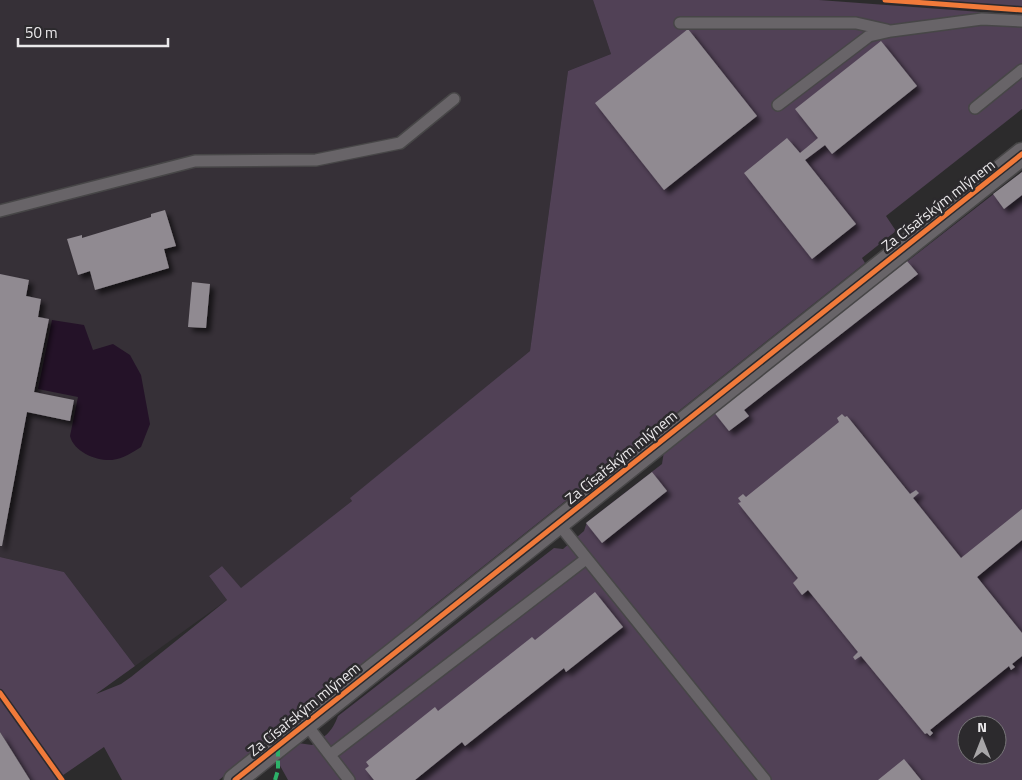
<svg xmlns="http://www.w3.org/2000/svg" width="1022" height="780" viewBox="0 0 1022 780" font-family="'Titillium Web',sans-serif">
	<defs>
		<filter id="shadow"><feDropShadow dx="4.5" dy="4.5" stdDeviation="2.5" flood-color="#0009"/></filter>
	</defs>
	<rect width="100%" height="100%" fill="#2c2b2c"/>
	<path fill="#363037" d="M0 0H593L611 54 568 71 530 351 351 498 352 501 241 589 222 566 209 576 227 600 135 666 64 572 0 557Z"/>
	<path fill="#514156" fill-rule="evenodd" d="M593 0H819L1022 15V109L886 216 896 231 862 258 865 263 427 611 373 659 219 780H122L104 747 56 780H30L0 732V557L64 572 135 666 96 694 121 684 131 677 227 600 209 576 222 566 241 588 352 501 350 498 530 351 568 71 611 54Z
		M931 0H1022V7Z
		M1022 172V780H288L278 762 298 743 312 745C326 736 332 732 338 716L554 548 563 549 584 531 587 522 662 464 664 451ZM967 725H997V755H967Z"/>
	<path fill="#241228" d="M52 320 84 325 93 350 113 344 130 355 141 375 150 424 141 447C133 452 123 459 112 460 96 461 74 452 70 436L78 397 38 389Z"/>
	<path fill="#908a91" filter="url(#shadow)" d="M688 29 757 116 664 190 595 103Z
		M881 41 917 86 832 154 825 145 805 160 856 224 812 259 744 173 787 138 800 153 818 138 795 109Z
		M1022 172V195L1004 209 993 194Z
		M165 210 176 246 164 249 169 268 95 290 90 271 78 275 67 239 82 235V238L151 217V214Z
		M907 261 918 274 744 410 749 416 729 431 713 411Z
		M0 274 29 280 26 296 41 299 38 317 49 319 34 392 74 400 70 421 27 412 2 546H0Z
		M192 282 210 284 206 328 188 327Z
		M842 414 845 417 847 416 910 494 916 490 919 493 913 498 961 558 1022 509V540L977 577 1022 633V656L1012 664 1015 667 1011 670 1009 666 930 730 933 733 930 736 927 733 925 734 861 656 855 660 853 657 858 652 808 590 802 595 793 583 798 578 738 503 741 502 738 498 743 494 746 497 839 422 837 418Z
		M652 472 667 491 602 543 586 523Z
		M595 592 623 627 566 672 564 668 465 746 462 742 415 780H374L365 769 369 766 366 762 435 707 438 711 532 637 535 640Z
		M0 732 30 780H0Z
		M904 759 921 780H878Z"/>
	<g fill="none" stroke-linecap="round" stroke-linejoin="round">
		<defs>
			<path id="service" d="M680 23H856L887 30
				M778 105 869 36 891 31 982 19 1022 21
				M975 108 1022 70
				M0 211 195 161 316 160 400 143 454 99
				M558 523 765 780
				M306 724 349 780
				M330 755 586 559"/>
			<path id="minor" d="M235 780 1022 154"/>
		</defs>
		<use href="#service" stroke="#474647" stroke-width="14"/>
		<use href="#minor" stroke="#474647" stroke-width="25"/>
		<use href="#service" stroke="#686468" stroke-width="11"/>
		<use href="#minor" stroke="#686468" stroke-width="22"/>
		<path stroke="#2db169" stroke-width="4" stroke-dasharray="8 4" stroke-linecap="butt" d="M275 780 278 770V746"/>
		<defs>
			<path id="cycleway" d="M885 0 1022 10
				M0 693 62 780
				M235 780 1022 154"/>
		</defs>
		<use href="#cycleway" stroke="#2c2a2d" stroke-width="8"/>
		<use href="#cycleway" stroke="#f17a3a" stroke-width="5"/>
	</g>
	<g text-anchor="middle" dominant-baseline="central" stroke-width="5" stroke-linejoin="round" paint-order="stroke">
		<g font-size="15" fill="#ebe9eb" stroke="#2c2a2d">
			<text transform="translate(938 205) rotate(-38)">Za Císařským mlýnem</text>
			<text transform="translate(621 457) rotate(-39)">Za Císařským mlýnem</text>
			<text transform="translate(304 709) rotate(-39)">Za Císařským mlýnem</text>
		</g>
	</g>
	<g transform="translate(982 740)"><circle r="24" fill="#2c2a2d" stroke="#787679"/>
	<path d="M0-4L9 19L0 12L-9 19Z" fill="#a8a6a8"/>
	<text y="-8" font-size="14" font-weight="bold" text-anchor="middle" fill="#ebe9eb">N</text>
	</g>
	<path d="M18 38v8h150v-8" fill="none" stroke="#ebe9eb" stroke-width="2.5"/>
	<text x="25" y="38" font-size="15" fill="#ebe9eb" stroke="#2c2a2d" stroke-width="4" paint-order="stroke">50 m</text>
</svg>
